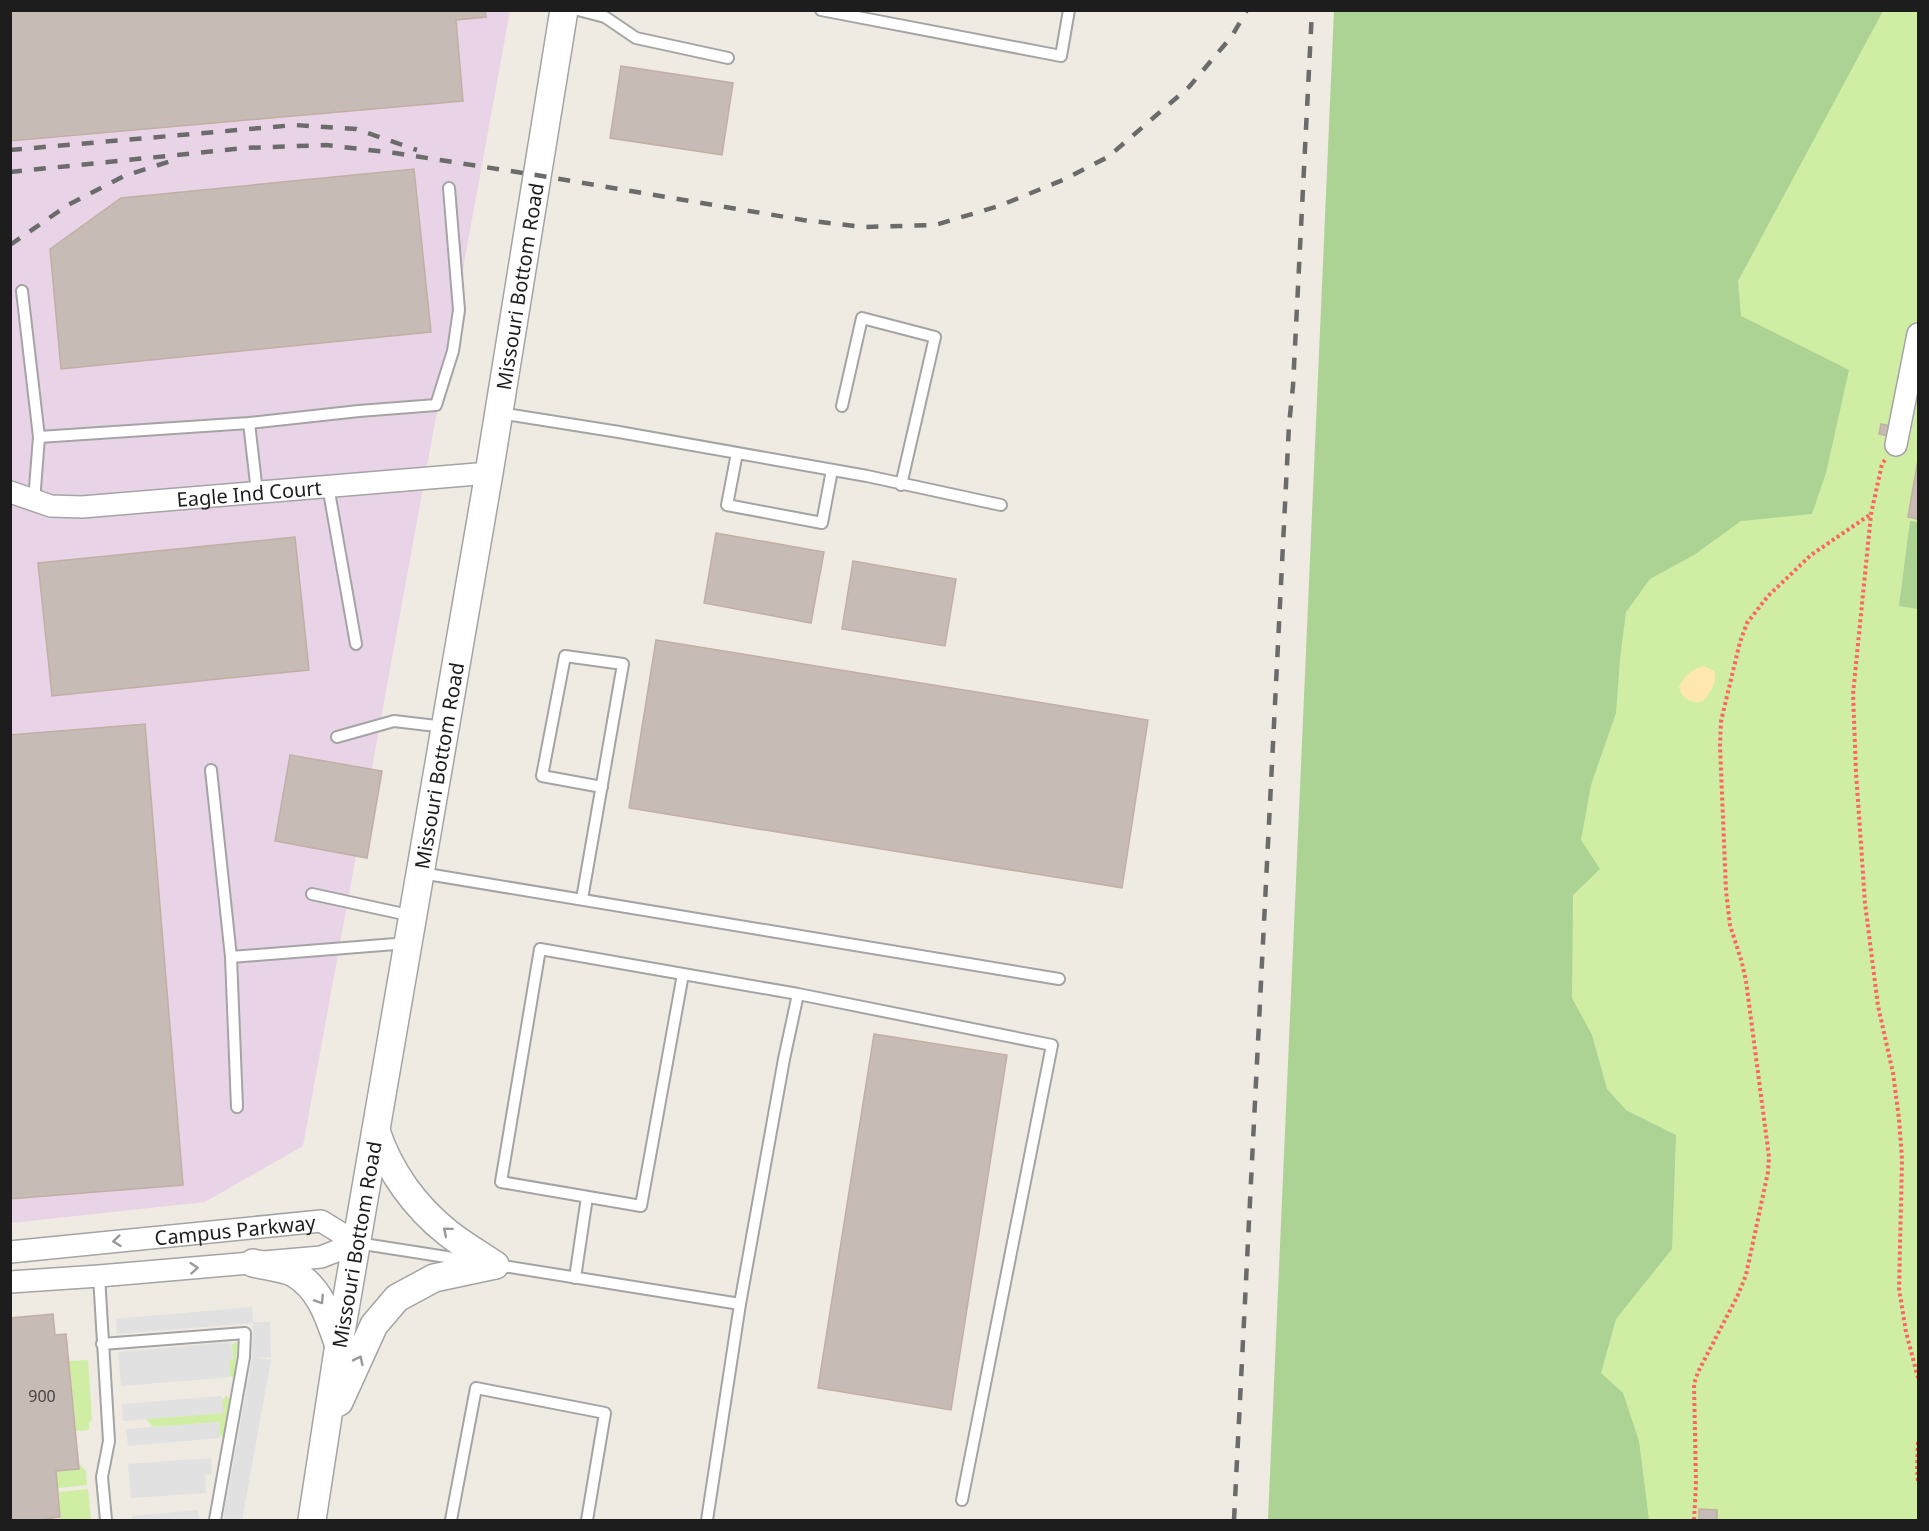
<svg xmlns="http://www.w3.org/2000/svg" width="1929" height="1531" viewBox="0 0 1929 1531" font-family="'Noto Sans',sans-serif">
	<rect width="100%" height="100%" fill="#efeae2"/>
	<path fill="#e9d4e7" d="M10 11H510L303 1146 205 1202 11 1223Z"/>
	<path fill="#d0eda4" d="M1849 11H1918V1520H1560L1553 530 1716 240Z
		M235 1342 237 1344 236 1375 233 1377 230 1376 229 1360 233 1359 232 1345Z
		M88 1360 92 1419 89 1423V1430L76 1431 69 1361Z
		M226 1396 230 1399 224 1437 220 1435 219 1422 153 1427 146 1419 223 1413 222 1400Z
		M79 1464 86 1471 87 1485 58 1488 56 1471 79 1469Z
		M88 1489 91 1520H61L58 1492Z"/>
	<path fill="#acd294" d="M1334 11H1883L1738 281 1741 316 1849 370 1826 473 1812 514 1741 521 1694 555 1650 579 1626 612 1620 659 1616 713 1591 785 1581 840 1600 869 1573 895 1572 998 1592 1035 1607 1089 1626 1110 1676 1135 1672 1249 1616 1319 1601 1373 1623 1393 1639 1441 1649 1520H1268Z
		M1910 521 1918 522V609L1899 606Z"/>
	<path fill="#ffe7b0" d="M1704 666 1714 671C1718 682 1710 694 1702 702 1692 704 1681 698 1679 687 1684 676 1692 669 1704 666Z"/>
	<path fill="#e1e1e1" d="M252 1307 253 1322H270L271 1357 257 1358 271 1360 242 1520H223L252 1358 253 1323 117 1334 116 1319Z
		M231 1342 233 1359 229 1360 230 1377 121 1386 118 1352Z
		M222 1396 223 1413 123 1421 122 1404Z
		M220 1422V1438L128 1446 126 1429Z
		M211 1458 212 1474 205 1475 206 1493 131 1498 128 1464Z
		M198 1510 199 1520H132V1516Z"/>
	<path fill="#c7bbb5" stroke="#c2aea4" stroke-width="1.5" d="M10 10H485L486 17 456 20 463 101 10 141Z
		M621 66 733 83 722 155 610 138Z
		M414 169 431 332 61 369 50 249 121 198Z
		M1881 424 1891 426 1889 436 1879 434Z
		M1918 460V519L1908 517Z
		M716 533 824 552 811 623 704 603Z
		M295 537 309 670 52 696 38 563Z
		M853 561 956 579 945 646 842 629Z
		M656 640 1148 720 1122 888 629 808Z
		M145 724 183 1185 10 1199V735Z
		M290 755 382 771 367 858 275 841Z
		M874 1034 1007 1055 951 1410 818 1388Z
		M53 1314 55 1335 66 1334 79 1469 56 1471 60 1517 45 1519V1520H10V1318Z
		M1699 1509 1717 1510V1520H1699Z"/>
	<g fill="none" stroke-linecap="round" stroke-linejoin="round">
		<defs>
			<path id="service" d="M578 10 605 17 636 38 728 58
				M821 10 1061 56 1069 10
				M22 291 39 437 249 423
				M842 406 862 318 935 337 901 485
				M499 413 619 432 867 476 1001 505
				M737 453 727 505 822 523 832 470
				M328 486 356 644
				M257 492 249 423 359 411 436 405 453 351 459 310 449 188
				M34 501 39 437
				M337 737 394 721 445 727
				M211 770 231 957 408 943
				M421 873 1059 979
				M312 894 413 916
				M582 899 623 664 565 656 542 776 602 787
				M231 957 237 1107
				M683 974 641 1206 501 1182 540 949 798 994 1052 1045 962 1500
				M357 1243 472 1261
				M497 1265 740 1304
				M99 1276 109 1441 102 1477 106 1520
				M575 1278 587 1197
				M102 1344 245 1333 244 1357 215 1520
				M451 1520 476 1388 605 1413 587 1520
				M707 1520 740 1304 784 1059 798 994"/>
			<g id="minor">
				<path d="M1896 445 1918 334"/>
				<path id="s1" d="M10 492 51 506 82 507 489 473"/>
				<path id="s2" d="M10 1252 321 1221 357 1243"/>
				<path d="M10 1282 99 1276 321 1257 357 1243"/>
			</g>
			<g id="tertiary">
				<path d="M376 1131C389 1171 415 1207 448 1233 463 1245 479 1254 495 1265"/>
				<path d="M253 1263C265 1266 284 1268 294 1273 320 1288 329 1317 338 1343"/>
				<path d="M339 1402 374 1325 397 1298 434 1278 495 1265"/>
				<path id="s3" d="M312 1520 339 1344 489 473 564 10"/>
			</g>
		</defs>
		<use href="#service" stroke="#a4a4a4" stroke-width="14"/>
		<use href="#minor" stroke="#a4a4a4" stroke-width="24"/>
		<use href="#tertiary" stroke="#a4a4a4" stroke-width="30"/>
		<path stroke="#ff6463" stroke-width="4" stroke-dasharray="3 3" stroke-linecap="butt" d="M1885 460 1882 464 1871 514 1853 694 1856 772 1865 903 1878 1006 1893 1073 1899 1119 1902 1160 1899 1289 1906 1332 1918 1378
			M1918 1442 1917 1468 1918 1482
			M1694 1520 1696 1484 1694 1384 1698 1372 1738 1295 1746 1275 1768 1172 1769 1157 1746 981 1742 963 1730 925 1726 891 1720 746 1721 721 1740 642 1747 623 1768 596 1811 555 1871 514"/>
		<use href="#service" stroke="#fff" stroke-width="10"/>
		<use href="#minor" stroke="#fff" stroke-width="21"/>
		<use href="#tertiary" stroke="#fff" stroke-width="27"/>
		<path stroke="#6b6b6b" stroke-width="4.5" stroke-dasharray="12 12" stroke-linecap="butt" d="M10 150 295 125 356 129 417 150
			M10 172 245 148 326 145 395 153 536 175 803 220 864 227 935 225 999 206 1063 180 1108 157 1189 87 1232 36 1247 10
			M10 245 68 205 124 176 171 161
			M1234 1520 1289 425 1293 386 1312 10"/>
	</g>
	<defs><path id="oneway-chevron" d="M-2-3.5L2.5 0L-2 3.5" fill="none" stroke-width="1.6" stroke-linecap="round" stroke-linejoin="round" transform="scale(1.5)"/></defs>
	<g stroke="#999">
		<use href="#oneway-chevron" transform="translate(447 1231) rotate(-140)"/>
		<use href="#oneway-chevron" transform="translate(117 1241) rotate(174)"/>
		<use href="#oneway-chevron" transform="translate(194 1268) rotate(-5)"/>
		<use href="#oneway-chevron" transform="translate(320 1300) rotate(57)"/>
		<use href="#oneway-chevron" transform="translate(359 1360) rotate(-64)"/>
	</g>
	<g text-anchor="middle" dominant-baseline="central" stroke-width="5" stroke-linejoin="round" paint-order="stroke">
		<g font-size="16" fill="#484443">
			<text x="42" y="1396">900</text>
		</g>
		<g font-size="20" fill="#1d1d1d" stroke="#fff">
			<text stroke="none"><textPath href="#s3" startOffset="1251">Missouri Bottom Road</textPath></text>
			<text stroke="none"><textPath href="#s1" startOffset="242">Eagle Ind Court</textPath></text>
			<text stroke="none"><textPath href="#s3" startOffset="765">Missouri Bottom Road</textPath></text>
			<text stroke="none"><textPath href="#s2" startOffset="226">Campus Parkway</textPath></text>
			<text stroke="none"><textPath href="#s3" startOffset="279">Missouri Bottom Road</textPath></text>
		</g>
	</g>
	<rect width="1929" height="1531" fill="none" stroke="#1d1d1d" stroke-width="24"/>
</svg>
